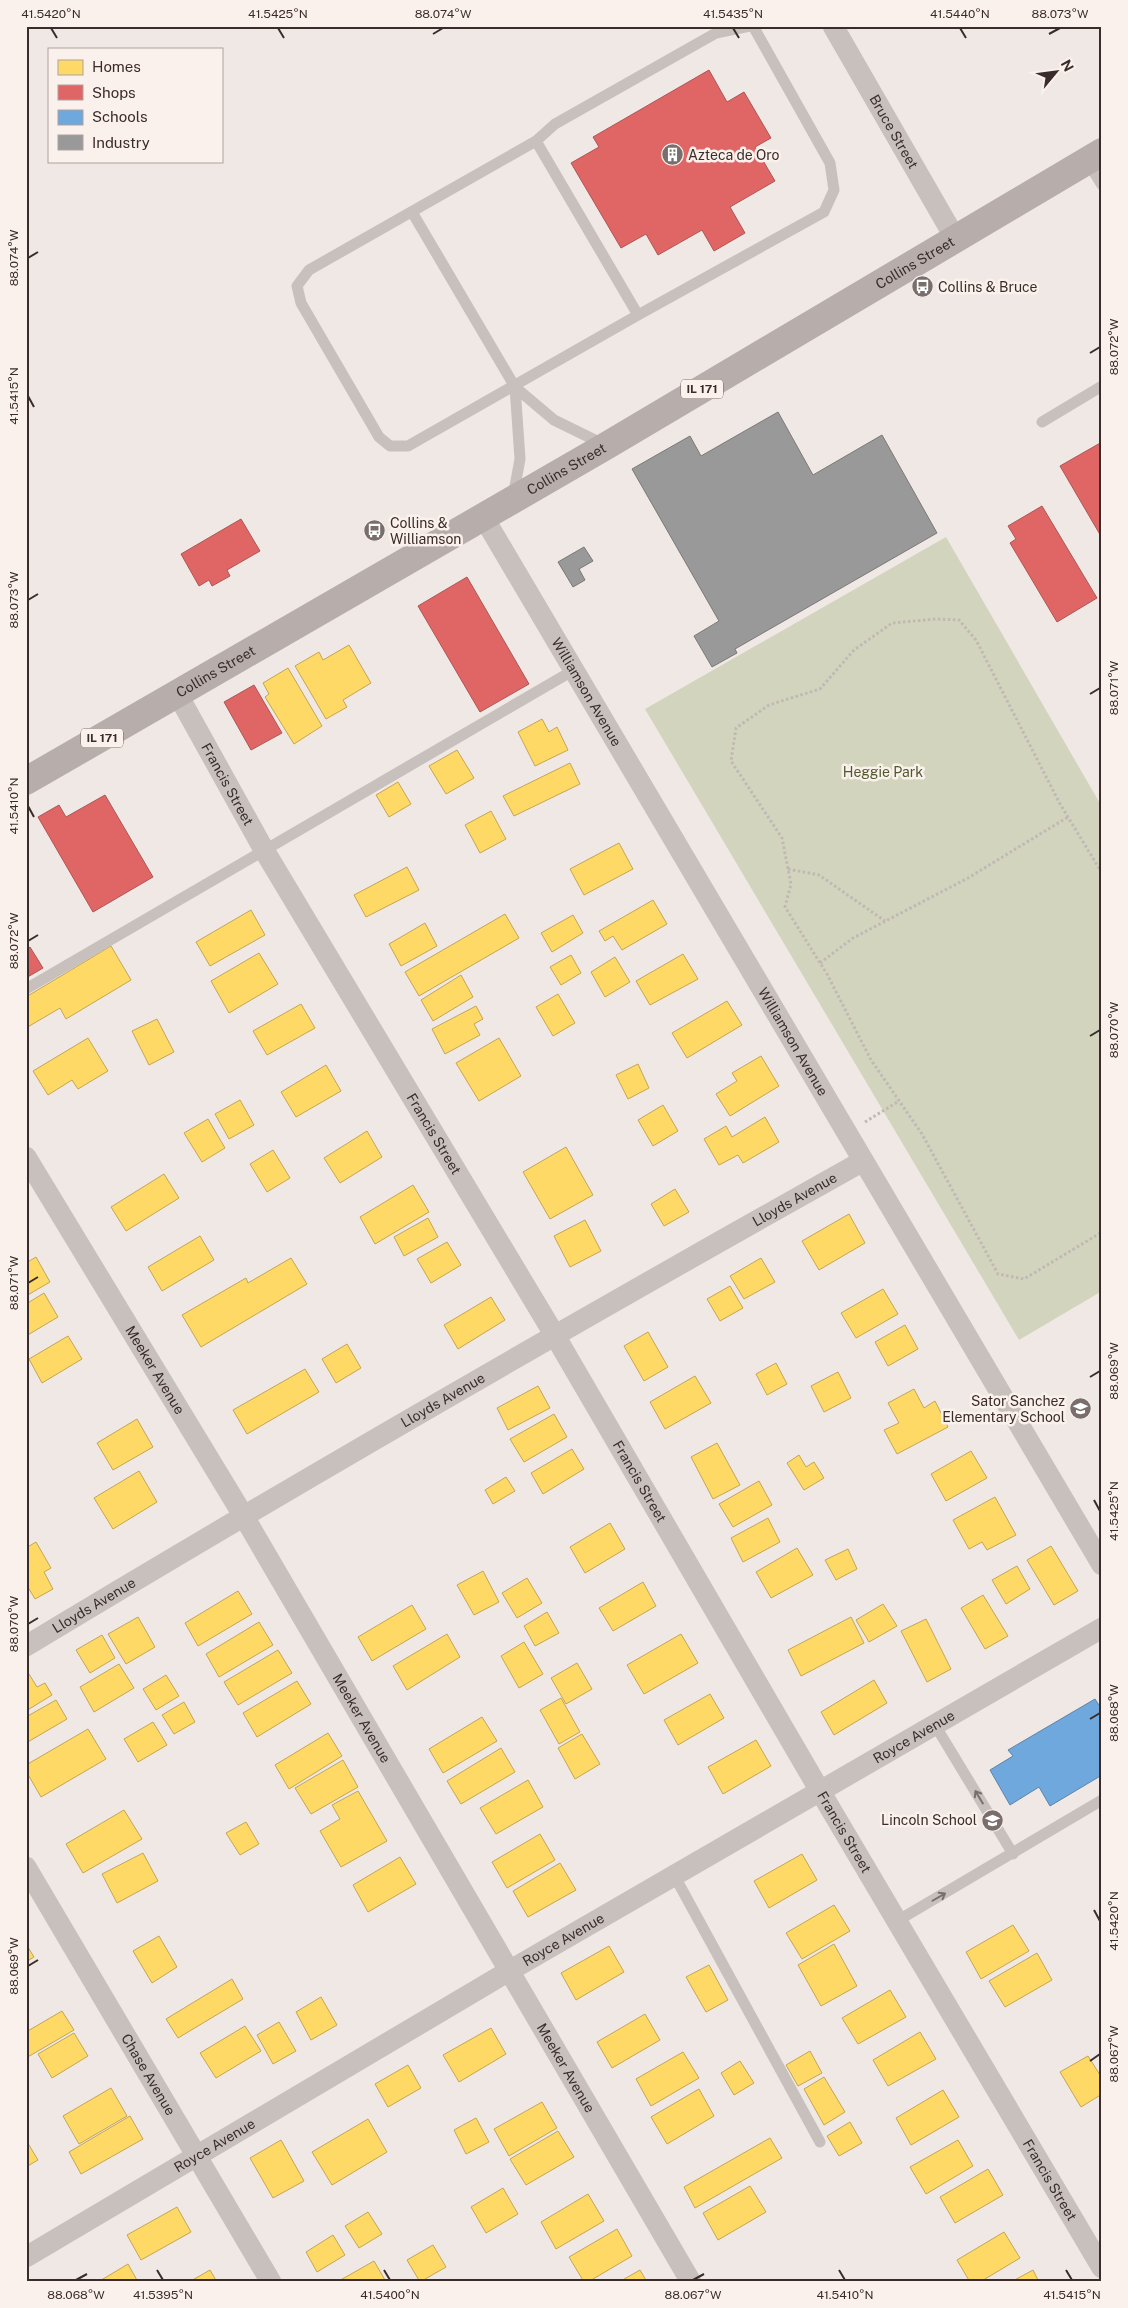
<svg xmlns="http://www.w3.org/2000/svg" width="1128" height="2308" viewBox="0 0 1128 2308" font-family="'Public Sans',sans-serif">
	<rect width="100%" height="100%" fill="#efe8e4"/>
	<path fill="#d3d4be" d="M946 537 1102 807V1291L1019 1340 645 709Z"/>
	<path fill="#ffd966" stroke="#c4a554" d="M349 645 371 683 343 700 347 707 326 719 295 666 319 652 323 660Z
		M288 668 322 726 294 744 265 697 269 694 263 683Z
		M542 719 549 732 557 727 568 750 535 766 518 732Z
		M457 750 474 778 446 794 429 766Z
		M570 763 580 784 514 816 503 796Z
		M398 782 411 804 389 817 376 795Z
		M491 811 506 839 480 853 465 825Z
		M619 843 633 869 584 895 570 869Z
		M407 867 419 890 366 917 354 895Z
		M653 900 667 924 622 950 613 936 605 941 599 931Z
		M251 910 265 935 210 966 196 942Z
		M505 914 519 938 419 996 405 972Z
		M573 915 583 933 552 952 541 933Z
		M425 923 437 946 401 966 389 944Z
		M111 946 131 980 66 1019 60 1008 26 1028V997Z
		M259 953 278 984 229 1013 211 981Z
		M683 954 698 979 650 1005 636 981Z
		M571 955 581 973 561 985 550 967Z
		M615 957 630 982 605 997 591 972Z
		M461 975 473 997 433 1021 421 1000Z
		M558 994 575 1023 553 1036 536 1007Z
		M727 1001 742 1025 687 1058 672 1033Z
		M301 1004 315 1028 267 1055 253 1031Z
		M476 1006 483 1019 474 1024 480 1035 445 1054 432 1029Z
		M157 1019 174 1052 149 1065 132 1031Z
		M88 1038 108 1071 78 1089 72 1080 48 1095 33 1071Z
		M499 1038 521 1076 479 1101 456 1063Z
		M761 1056 779 1086 730 1116 716 1094 737 1081 732 1073Z
		M638 1064 649 1088 628 1099 616 1075Z
		M326 1065 341 1091 296 1117 281 1092Z
		M240 1100 254 1125 229 1139 215 1114Z
		M663 1105 678 1131 653 1146 638 1120Z
		M765 1117 779 1142 743 1163 738 1155 719 1165 704 1139 726 1126 732 1137Z
		M208 1119 225 1148 202 1162 184 1133Z
		M367 1131 382 1157 340 1183 324 1158Z
		M566 1147 593 1195 550 1219 523 1172Z
		M273 1150 290 1178 267 1192 250 1164Z
		M164 1174 179 1198 126 1231 111 1207Z
		M413 1185 429 1212 375 1244 360 1217Z
		M675 1189 689 1212 664 1226 651 1204Z
		M849 1214 865 1243 819 1270 802 1241Z
		M428 1218 438 1237 404 1256 394 1237Z
		M585 1220 601 1251 570 1267 554 1236Z
		M200 1236 214 1260 162 1291 148 1267Z
		M447 1242 461 1265 431 1283 417 1259Z
		M36 1257 50 1282 26 1296V1263Z
		M291 1258 307 1284 201 1347 182 1315 246 1278 248 1283Z
		M761 1258 775 1282 744 1299 730 1276Z
		M730 1286 743 1308 720 1321 707 1299Z
		M883 1289 898 1314 856 1338 841 1313Z
		M44 1293 58 1317 26 1336V1304Z
		M491 1297 505 1320 458 1349 444 1325Z
		M905 1325 918 1349 888 1366 875 1342Z
		M648 1332 668 1367 644 1381 624 1346Z
		M68 1336 82 1359 42 1383 29 1359Z
		M347 1344 361 1368 336 1383 322 1359Z
		M776 1363 787 1384 767 1395 756 1374Z
		M305 1369 319 1392 247 1434 233 1410Z
		M838 1372 851 1398 824 1412 811 1386Z
		M695 1376 711 1403 665 1429 650 1402Z
		M538 1386 550 1408 508 1430 497 1408Z
		M914 1389 924 1408 935 1401 948 1427 897 1454 884 1430 899 1423 888 1403Z
		M554 1414 567 1437 524 1462 510 1439Z
		M137 1419 153 1447 113 1470 97 1443Z
		M717 1443 740 1485 713 1499 691 1457Z
		M572 1449 584 1469 543 1494 531 1473Z
		M971 1451 987 1478 946 1501 931 1474Z
		M799 1455 806 1467 814 1462 824 1478 804 1490 787 1463Z
		M139 1471 157 1502 113 1529 94 1498Z
		M506 1477 515 1491 493 1504 485 1490Z
		M759 1481 772 1505 733 1527 719 1504Z
		M995 1497 1016 1535 987 1550 982 1542 969 1549 953 1520Z
		M768 1518 780 1542 743 1562 731 1538Z
		M610 1523 625 1549 585 1573 570 1547Z
		M36 1542 51 1568 44 1572 53 1589 35 1599 26 1584V1548Z
		M1051 1546 1078 1591 1054 1605 1027 1560Z
		M797 1548 813 1575 771 1598 756 1572Z
		M848 1549 857 1569 836 1580 825 1560Z
		M1017 1566 1030 1589 1006 1604 992 1580Z
		M483 1571 499 1602 474 1615 457 1585Z
		M527 1578 542 1603 517 1618 502 1593Z
		M643 1582 656 1606 613 1631 599 1608Z
		M238 1591 252 1614 198 1646 185 1623Z
		M983 1595 1008 1636 985 1649 961 1608Z
		M883 1604 897 1626 869 1642 856 1620Z
		M412 1605 426 1629 372 1661 358 1637Z
		M547 1612 559 1633 535 1646 524 1626Z
		M138 1617 155 1647 126 1664 108 1634Z
		M851 1617 864 1643 801 1676 788 1650Z
		M926 1619 951 1669 927 1682 901 1631Z
		M259 1622 273 1645 219 1677 206 1654Z
		M447 1634 460 1657 407 1690 393 1666Z
		M681 1634 698 1663 644 1694 627 1665Z
		M102 1635 115 1658 90 1673 76 1650Z
		M524 1642 543 1674 519 1688 501 1656Z
		M278 1650 292 1673 238 1705 224 1682Z
		M577 1663 592 1689 566 1704 551 1678Z
		M119 1664 134 1688 94 1712 80 1687Z
		M29 1674 37 1687 45 1683 52 1695 26 1711V1676Z
		M166 1675 179 1696 156 1710 143 1689Z
		M874 1680 887 1703 834 1735 821 1712Z
		M297 1681 311 1704 257 1737 243 1713Z
		M710 1694 724 1718 678 1745 664 1720Z
		M561 1698 580 1732 559 1744 540 1710Z
		M56 1700 67 1719 26 1743V1717Z
		M184 1702 195 1722 174 1734 162 1715Z
		M482 1717 497 1741 443 1773 429 1749Z
		M153 1722 167 1745 138 1762 124 1739Z
		M88 1729 106 1759 41 1797 26 1771V1765Z
		M328 1733 342 1756 289 1789 275 1765Z
		M582 1734 600 1764 575 1779 558 1748Z
		M756 1740 771 1766 723 1794 708 1767Z
		M501 1748 515 1772 461 1804 447 1781Z
		M343 1760 358 1787 311 1814 295 1788Z
		M528 1780 543 1807 496 1834 480 1808Z
		M358 1791 387 1841 341 1867 320 1831 340 1819 332 1805Z
		M124 1810 142 1839 83 1873 66 1844Z
		M246 1822 259 1844 240 1855 226 1833Z
		M540 1834 555 1860 507 1888 492 1862Z
		M143 1853 158 1881 117 1903 102 1874Z
		M802 1854 817 1880 769 1908 754 1881Z
		M400 1857 416 1884 368 1912 353 1885Z
		M560 1863 576 1890 528 1917 513 1891Z
		M834 1905 850 1931 802 1959 786 1933Z
		M1013 1925 1029 1951 981 1979 966 1952Z
		M159 1936 177 1967 152 1983 133 1951Z
		M26 1944 34 1957 26 1962Z
		M834 1944 857 1986 821 2006 798 1965Z
		M609 1946 624 1972 576 2000 561 1973Z
		M1037 1953 1052 1980 1005 2007 989 1981Z
		M709 1965 728 2000 706 2012 686 1977Z
		M232 1979 243 1999 178 2038 166 2019Z
		M890 1990 906 2017 858 2044 842 2018Z
		M321 1997 337 2025 311 2040 296 2012Z
		M62 2011 74 2030 26 2058V2032Z
		M645 2014 660 2040 612 2068 597 2042Z
		M279 2022 296 2051 273 2064 257 2035Z
		M245 2026 261 2051 216 2078 200 2053Z
		M491 2028 506 2054 459 2082 443 2055Z
		M920 2032 936 2059 888 2086 873 2060Z
		M74 2033 88 2056 52 2078 38 2054Z
		M810 2051 822 2073 798 2086 786 2065Z
		M683 2052 699 2078 651 2106 636 2079Z
		M1088 2056 1102 2078V2094L1081 2107 1060 2072Z
		M740 2061 754 2083 734 2095 721 2073Z
		M408 2065 421 2088 388 2107 375 2084Z
		M824 2077 845 2112 824 2125 804 2089Z
		M111 2088 127 2116 79 2144 63 2116Z
		M699 2089 714 2116 667 2144 651 2117Z
		M943 2090 959 2117 911 2145 896 2118Z
		M542 2102 557 2128 509 2156 494 2129Z
		M130 2116 143 2139 81 2174 69 2152Z
		M476 2118 489 2142 466 2154 454 2130Z
		M368 2119 387 2152 332 2185 312 2152Z
		M850 2122 862 2143 839 2156 827 2136Z
		M558 2131 574 2157 526 2185 510 2159Z
		M770 2138 782 2158 695 2208 684 2187Z
		M26 2140 38 2160 26 2167Z
		M281 2140 304 2181 273 2198 250 2158Z
		M958 2140 973 2166 926 2194 910 2167Z
		M988 2169 1003 2195 955 2223 940 2197Z
		M750 2186 766 2212 718 2240 703 2213Z
		M503 2188 518 2214 486 2233 471 2207Z
		M588 2194 604 2221 556 2249 541 2222Z
		M177 2207 191 2232 141 2260 127 2235Z
		M368 2212 382 2234 359 2248 345 2226Z
		M617 2229 632 2256 588 2282H584L569 2257Z
		M1004 2232 1020 2258 980 2282H970L957 2260Z
		M333 2235 345 2255 317 2272 306 2252Z
		M433 2245 446 2267 420 2282 407 2260Z
		M374 2261 385 2280 381 2282H337Z
		M128 2264 138 2282H98Z
		M210 2270 217 2282H189Z
		M640 2270 647 2282H619Z
		M1033 2270 1039 2282H1011Z"/>
	<path fill="#e06666" stroke="#ae5554" d="M709 70 727 102 744 92 771 138 755 147 775 181 730 207 745 233 714 251 702 230 658 255 646 234 621 248 571 163 599 147 593 137Z
		M1102 442V538L1060 466Z
		M1042 506 1097 598 1057 622 1010 543 1016 539 1008 526Z
		M241 519 260 551 227 570 230 576 212 586 209 580 199 586 181 554Z
		M467 577 529 684 480 712 418 606Z
		M254 685 282 733 251 750 224 702Z
		M105 795 153 877 93 912 38 817 59 805 66 817Z
		M30 947 43 968 26 978V950Z"/>
	<path fill="#6fa8dc" stroke="#5f83a7" d="M1095 1699 1099 1705 1102 1704V1775L1050 1806 1039 1787 1010 1805 990 1770 1013 1756 1008 1750Z"/>
	<path fill="#999" stroke="#7c7878" d="M778 412 813 475 882 435 937 533 735 649 737 653 712 667 694 636 719 621 632 469 690 436 701 456Z
		M584 547 593 561 579 569 585 580 573 587 558 562Z"/>
	<g fill="none" stroke-linecap="round" stroke-linejoin="round">
		<path stroke="#c1b8b4" stroke-width="3" stroke-dasharray="2.5 2.5" stroke-linecap="butt" d="M788 869 819 875 885 921
			M1102 873 1060 804 976 640 959 620 936 619 892 623 854 650 820 689 769 705 736 728 731 761 782 838 791 884 785 907 827 974 871 1060 922 1134 998 1274 1024 1279 1102 1232
			M820 963 853 938 968 878 1068 817
			M865 1122 899 1101"/>
		<path stroke="#c8c0bc" stroke-width="11" d="M536 141 638 315 408 446H390L379 437 301 303 297 286 309 270Z
			M536 141 555 124 716 33 750 26
			M1087 161 1102 185
			M412 212 515 387 554 420 605 445
			M638 315 824 212 834 190 830 163 753 26
			M1042 422 1102 386
			M513 497 520 459 515 387
			M26 989 574 670
			M935 1725 1013 1854
			M674 1875 820 2142
			M897 1921 1102 1800"/>
		<g stroke="#c8c0bc" stroke-width="21">
			<path id="s1" d="M833 26 955 238"/>
			<path id="s2" d="M484 518 1102 1565"/>
			<path id="s3" d="M178 695 264 850 554 1334 820 1791 1102 2268"/>
			<path id="s4" d="M26 1157 243 1515 691 2282"/>
			<path id="s5" d="M26 1646C303 1479 581 1319 863 1161"/>
			<path id="s6" d="M26 1867 271 2282"/>
			<path id="s7" d="M26 2257 509 1971 1102 1628"/>
		</g>
		<path stroke="#b7aeab" stroke-width="28" id="s8" d="M26 781 606 446 1102 152"/>
	</g>
	<defs><path id="oneway-shaft" d="M-6 0H5M1.5-3L5.5 0L1.5 3" fill="none" stroke-width="1.6" stroke-linecap="round" stroke-linejoin="round" transform="scale(1.25)"/></defs>
	<g stroke="#7a6f6c">
		<use href="#oneway-shaft" transform="translate(979 1797) rotate(-121)"/>
		<use href="#oneway-shaft" transform="translate(939 1897) rotate(-30)"/>
	</g>
	<path fill="none" stroke="#3a2c2a" stroke-width="2" d="M51 28 57 38M278 28 284 38M733 28 739 38M960 28 966 38M433 34 443 28M1049 34 1060 28M28 258 38 252M1090 353 1100 347M28 396 34 407M28 600 38 594M1090 694 1100 688M28 806 34 817M28 941 38 935M1090 1036 1100 1030M28 1283 38 1277M1090 1377 1100 1371M1094 1500 1100 1511M28 1624 38 1618M1090 1719 1100 1713M1094 1910 1100 1921M28 1966 38 1960M1090 2061 1100 2054M157 2270 163 2280M384 2270 390 2280M839 2270 845 2280M1066 2270 1072 2280M76 2280 87 2274M693 2280 704 2274"/>
	<defs>
		<symbol id="building-disc" viewBox="-11 -11 22 22"><circle r="9.5" fill="#796e6b" stroke="#fbf1ec"/><path d="M-4-6H4V6H1V3H-1V6H-4ZM-2.5-4.3h1.7v1.8h-1.7ZM.8-4.3h1.7v1.8H.8ZM-2.5-1h1.7V.8h-1.7ZM.8-1h1.7V.8H.8Z" fill="#fff"/></symbol>
		<symbol id="bus-disc" viewBox="-11 -11 22 22"><circle r="9.5" fill="#796e6b" stroke="#fbf1ec"/><path d="M-5-6H5V4H4V6H2V4H-2V6H-4V4H-5ZM-3.5-4V0h7V-4ZM-3.5 1.2v1.5H-2V1.2ZM2 1.2v1.5H3.5V1.2Z" fill="#fff"/></symbol>
		<symbol id="school-disc" viewBox="-11 -11 22 22"><circle r="9.5" fill="#796e6b" stroke="#fbf1ec"/><path d="M0-5L7-2L0 1L-7-2ZM-4 1L0 2.5L4 1V4Q0 6-4 4Z" fill="#fff"/></symbol>
	</defs>
	<g fill-rule="evenodd">
		<use href="#building-disc" x="660" y="142" width="25" height="25"/>
		<use href="#bus-disc" x="910" y="274" width="25" height="25"/>
		<use href="#bus-disc" x="362" y="518" width="25" height="25"/>
		<use href="#school-disc" x="1068" y="1396" width="25" height="25"/>
		<use href="#school-disc" x="980" y="1808" width="25" height="25"/>
	</g>
	<g text-anchor="middle" dominant-baseline="central" stroke-width="5" stroke-linejoin="round" paint-order="stroke">
		<g fill="#fbf1ec" stroke="#746764" stroke-width="1">
			<rect x="681" y="379.5" width="42" height="19" rx="4"/>
			<rect x="81" y="728.5" width="42" height="19" rx="4"/>
		</g>
		<g font-size="12" font-weight="bold" fill="#3a2c2a">
			<text x="702" y="389">IL 171</text>
			<text x="102" y="738">IL 171</text>
		</g>
		<g font-size="14" fill="#3a2c2a" stroke="#fbf1ec">
			<text stroke="none"><textPath href="#s1" startOffset="122">Bruce Street</textPath></text>
			<text stroke="none"><textPath href="#s8" startOffset="1029">Collins Street</textPath></text>
			<text stroke="none"><textPath href="#s8" startOffset="624">Collins Street</textPath></text>
			<text stroke="none"><textPath href="#s8" startOffset="219">Collins Street</textPath></text>
			<text stroke="none"><textPath href="#s2" startOffset="202">Williamson Avenue</textPath></text>
			<text stroke="none"><textPath href="#s3" startOffset="102">Francis Street</textPath></text>
			<text stroke="none"><textPath href="#s2" startOffset="608">Williamson Avenue</textPath></text>
			<text stroke="none"><textPath href="#s3" startOffset="508">Francis Street</textPath></text>
			<text stroke="none"><textPath href="#s5" startOffset="889">Lloyds Avenue</textPath></text>
			<text stroke="none"><textPath href="#s4" startOffset="249">Meeker Avenue</textPath></text>
			<text stroke="none"><textPath href="#s5" startOffset="484">Lloyds Avenue</textPath></text>
			<text stroke="none"><textPath href="#s3" startOffset="912">Francis Street</textPath></text>
			<text stroke="none"><textPath href="#s5" startOffset="79">Lloyds Avenue</textPath></text>
			<text stroke="none"><textPath href="#s4" startOffset="654">Meeker Avenue</textPath></text>
			<text stroke="none"><textPath href="#s7" startOffset="1029">Royce Avenue</textPath></text>
			<text stroke="none"><textPath href="#s3" startOffset="1318">Francis Street</textPath></text>
			<text stroke="none"><textPath href="#s7" startOffset="624">Royce Avenue</textPath></text>
			<text stroke="none"><textPath href="#s4" startOffset="1059">Meeker Avenue</textPath></text>
			<text stroke="none"><textPath href="#s6" startOffset="241">Chase Avenue</textPath></text>
			<text stroke="none"><textPath href="#s7" startOffset="219">Royce Avenue</textPath></text>
			<text stroke="none"><textPath href="#s3" startOffset="1722">Francis Street</textPath></text>
		</g>
		<g font-size="14" fill="#3a2c2a" stroke="#fbf1ec" text-anchor="start">
			<text x="688" y="155">Azteca de Oro</text>
			<text x="938" y="287">Collins &amp; Bruce</text>
			<text x="390" y="523">Collins &amp;<tspan x="390" dy="16">Williamson</tspan></text>
			<text x="1065" y="1401" text-anchor="end">Sator Sanchez<tspan x="1065" dy="16">Elementary School</tspan></text>
			<text x="977" y="1820" text-anchor="end">Lincoln School</text>
		</g>
		<g font-size="14" fill="#4f592d" stroke="#fbf1ec">
			<text x="883" y="772">Heggie Park</text>
		</g>
	</g>
	<rect width="1128" height="2308" fill="none" stroke="#fbf1ec" stroke-width="55"/>
	<rect x="48" y="48" width="175" height="115" fill="#fbf1ec" stroke="#aea29e"/>
	<rect x="58" y="60" width="25" height="15" fill="#ffd966" stroke="#aea29e"/>
	<text x="92" y="72" font-size="15" fill="#3a2c2a">Homes</text>
	<rect x="58" y="85" width="25" height="15" fill="#e06666" stroke="#aea29e"/>
	<text x="92" y="98" font-size="15" fill="#3a2c2a">Shops</text>
	<rect x="58" y="110" width="25" height="15" fill="#6fa8dc" stroke="#aea29e"/>
	<text x="92" y="122" font-size="15" fill="#3a2c2a">Schools</text>
	<rect x="58" y="135" width="25" height="15" fill="#999999" stroke="#aea29e"/>
	<text x="92" y="148" font-size="15" fill="#3a2c2a">Industry</text>
	<g transform="translate(1056 72) rotate(61)" stroke="#fbf1ec" stroke-width="4" paint-order="stroke">
	<path d="M0-4L9 19L0 12L-9 19Z" fill="#3a2c2a"/>
	<text y="-8" font-size="14" font-weight="bold" text-anchor="middle" fill="#3a2c2a">N</text>
	</g>
	<rect x="28" y="28" width="1072" height="2252" fill="none" stroke="#3a2c2a" stroke-width="2"/>
	<g font-size="12" text-anchor="middle" fill="#3a2c2a">
		<text x="51" y="18">41.5420°N</text>
		<text x="278" y="18">41.5425°N</text>
		<text x="443" y="18">88.074°W</text>
		<text x="733" y="18">41.5435°N</text>
		<text x="960" y="18">41.5440°N</text>
		<text x="1060" y="18">88.073°W</text>
		<text transform="translate(14 258) rotate(-90)" y="4">88.074°W</text>
		<text transform="translate(1114 347) rotate(-90)" y="4">88.072°W</text>
		<text transform="translate(14 396) rotate(-90)" y="4">41.5415°N</text>
		<text transform="translate(14 600) rotate(-90)" y="4">88.073°W</text>
		<text transform="translate(1114 688) rotate(-90)" y="4">88.071°W</text>
		<text transform="translate(14 806) rotate(-90)" y="4">41.5410°N</text>
		<text transform="translate(14 941) rotate(-90)" y="4">88.072°W</text>
		<text transform="translate(1114 1030) rotate(-90)" y="4">88.070°W</text>
		<text transform="translate(14 1283) rotate(-90)" y="4">88.071°W</text>
		<text transform="translate(1114 1371) rotate(-90)" y="4">88.069°W</text>
		<text transform="translate(1114 1511) rotate(-90)" y="4">41.5425°N</text>
		<text transform="translate(14 1624) rotate(-90)" y="4">88.070°W</text>
		<text transform="translate(1114 1713) rotate(-90)" y="4">88.068°W</text>
		<text transform="translate(1114 1921) rotate(-90)" y="4">41.5420°N</text>
		<text transform="translate(14 1966) rotate(-90)" y="4">88.069°W</text>
		<text transform="translate(1114 2054) rotate(-90)" y="4">88.067°W</text>
		<text x="76" y="2299">88.068°W</text>
		<text x="163" y="2299">41.5395°N</text>
		<text x="390" y="2299">41.5400°N</text>
		<text x="693" y="2299">88.067°W</text>
		<text x="845" y="2299">41.5410°N</text>
		<text x="1072" y="2299">41.5415°N</text>
	</g>
</svg>
